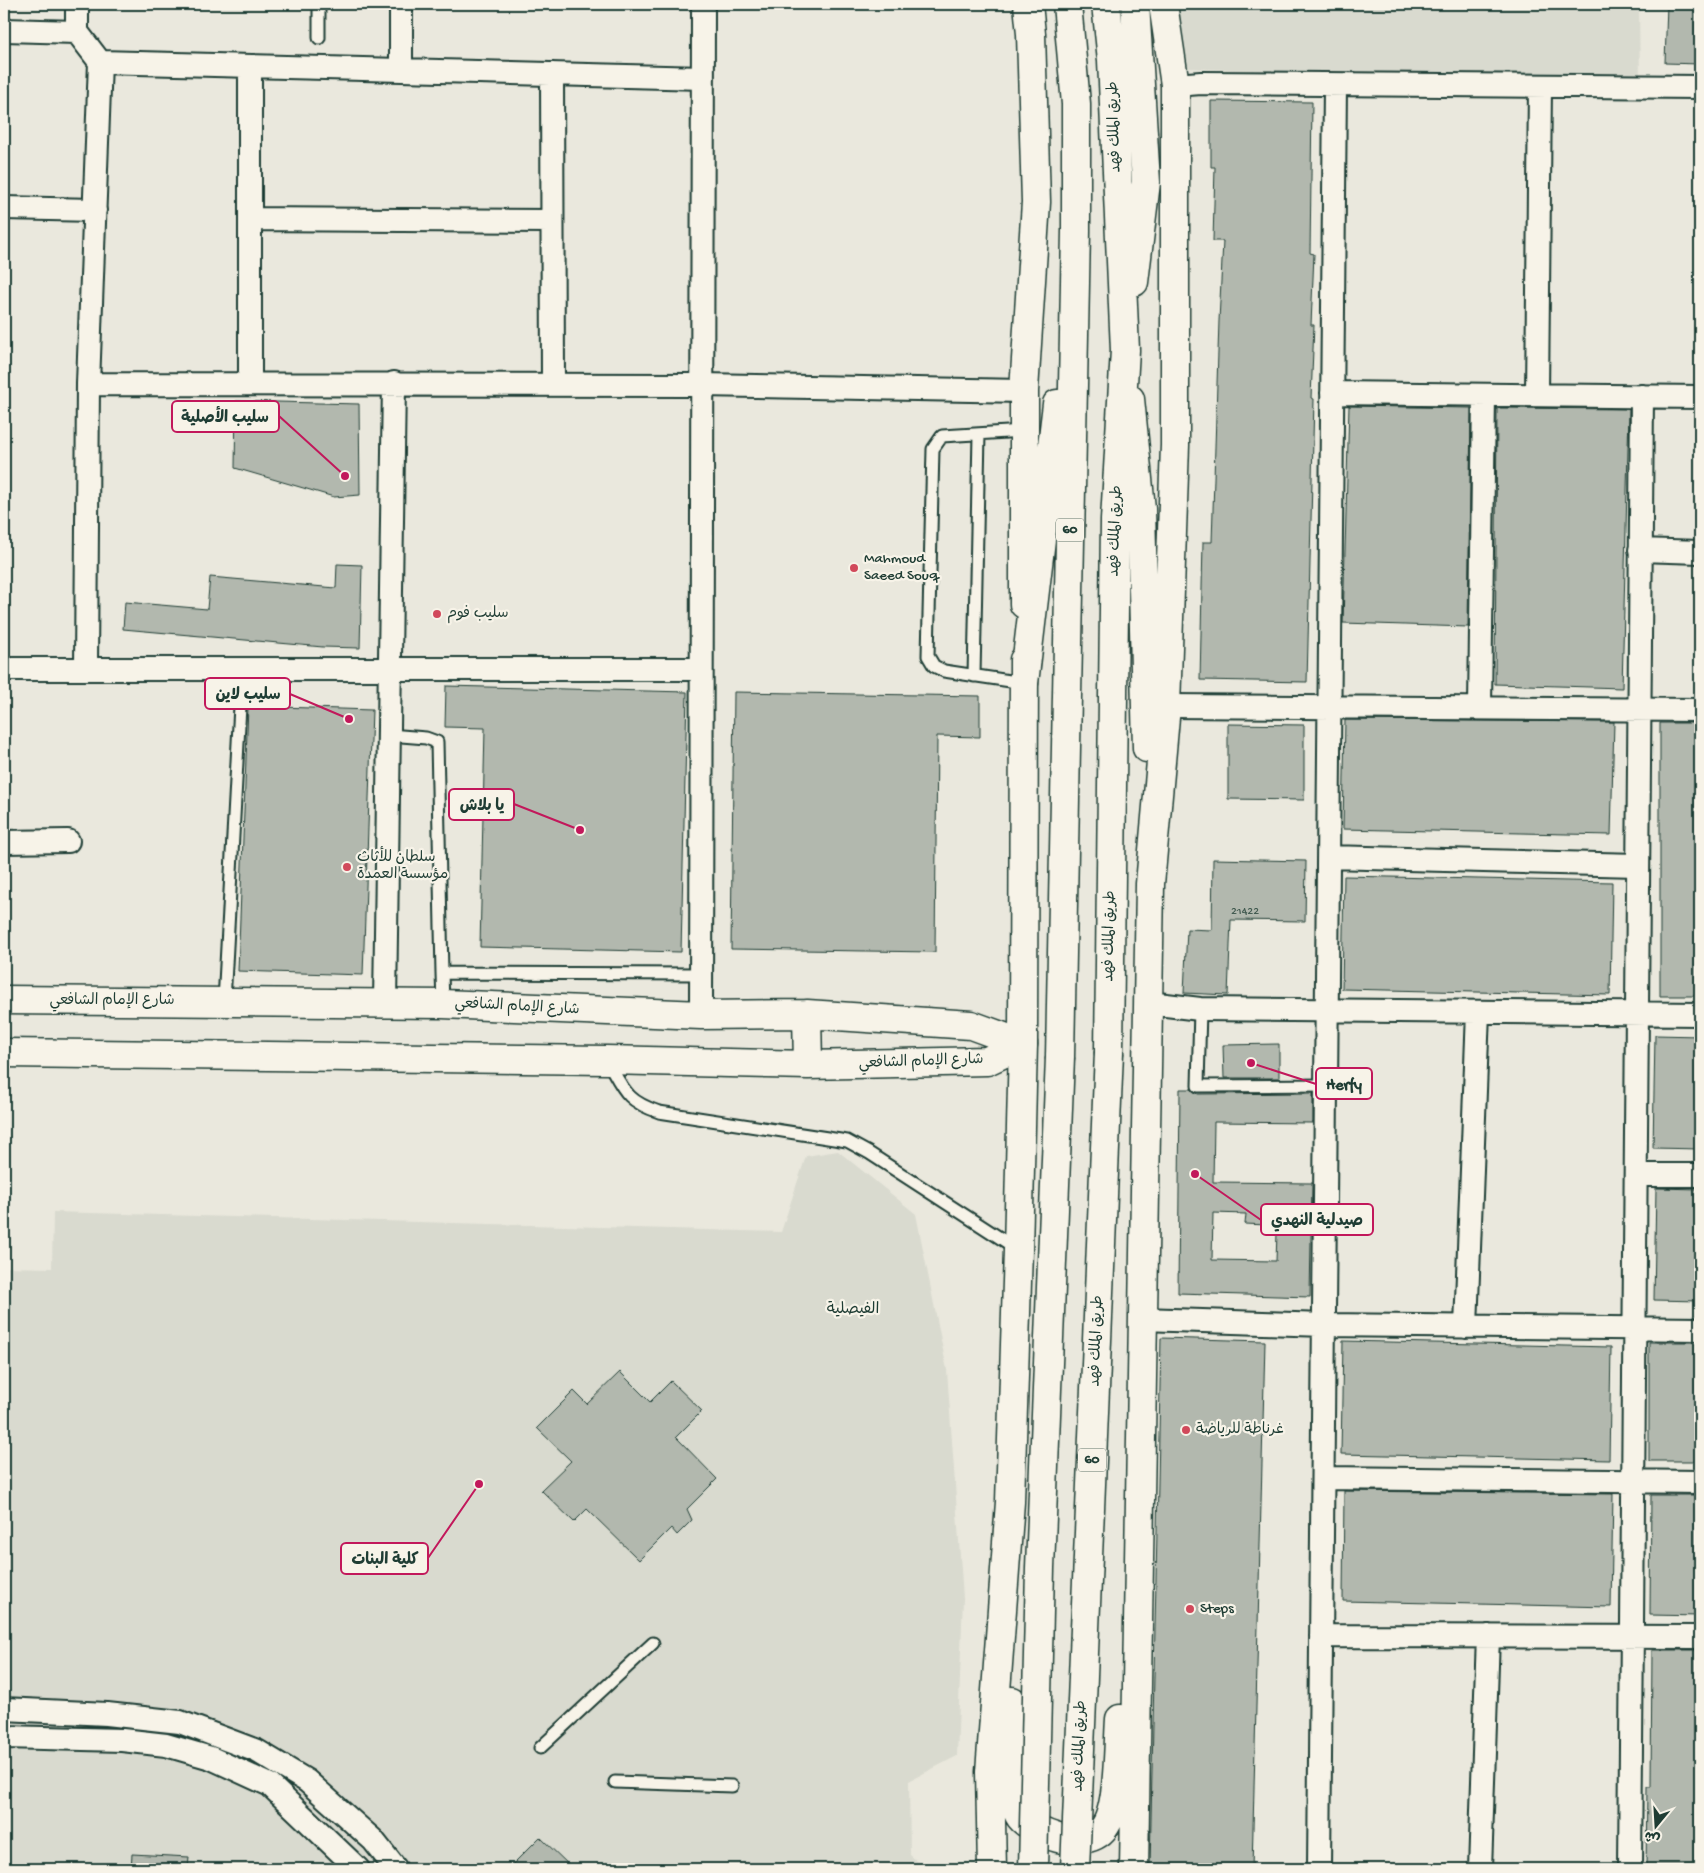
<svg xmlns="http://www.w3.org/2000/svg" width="1704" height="1873" viewBox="0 0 1704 1873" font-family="'Gochi Hand','Playpen Sans Arabic',sans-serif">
	<rect width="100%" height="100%" fill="#eae8dd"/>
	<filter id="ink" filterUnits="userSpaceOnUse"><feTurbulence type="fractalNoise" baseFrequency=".02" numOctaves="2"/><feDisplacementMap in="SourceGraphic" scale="10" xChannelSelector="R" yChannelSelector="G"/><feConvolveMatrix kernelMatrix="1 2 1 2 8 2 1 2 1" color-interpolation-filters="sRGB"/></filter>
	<g filter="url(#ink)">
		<path fill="#d9dacf" d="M1175 4H1639L1640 86 1184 68Z
			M838 1151 916 1214 947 1370 963 1598 957 1756 909 1781 910 1855 926 1869H4V1267L52 1268 53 1212 781 1232 806 1156Z"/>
		<path fill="#b2b8ae" stroke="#1f3d34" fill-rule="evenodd" d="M1667 4H1700V64L1665 63Z
			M1211 101 1312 102 1310 253 1314 254 1311 325H1314L1311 398 1314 399 1307 682 1200 680 1203 542H1212L1219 321 1223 241H1213L1215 167H1211Z
			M236 401 359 404 360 495 334 497 235 468Z
			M1349 406 1471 408 1468 627 1343 623Z
			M1497 408 1629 409 1622 688 1495 684Z
			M337 564 362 565 360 648 323 647 123 629 125 602 207 609 210 577 336 588Z
			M446 686 687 692 681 952 480 947 485 728 445 727Z
			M734 692 980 696V737L937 736 935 952 731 949Z
			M248 706 372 710 363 975 238 971Z
			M1345 720 1614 722 1611 835 1343 829Z
			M1660 723H1700V996H1660Z
			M1228 724 1304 725V800L1228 799Z
			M1213 859 1306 861 1305 921 1231 920 1228 995 1184 993 1187 929 1212 930Z
			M1344 876 1612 882 1610 995 1342 989Z
			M1655 1035 1700 1036V1149L1653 1148Z
			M1279 1044V1078H1224L1223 1045Z
			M1180 1089H1191L1198 1094 1313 1093V1123L1214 1122 1213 1182 1312 1183 1310 1297 1178 1293ZM1213 1213 1246 1214 1245 1224 1267 1225 1266 1233H1277L1276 1261 1212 1260Z
			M1656 1188 1700 1189V1301L1654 1300Z
			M1161 1338 1265 1341 1252 1869H1150Z
			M1343 1341 1611 1347 1609 1460 1341 1454Z
			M1649 1342H1700V1461H1649Z
			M620 1372 650 1402 671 1381 702 1411 676 1437 717 1479 687 1509 692 1520 677 1535 671 1528 639 1560 587 1509 574 1522 541 1490 571 1461 537 1428 574 1391 587 1404Z
			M1344 1491 1613 1494 1611 1607 1343 1601Z
			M1651 1495H1700V1616L1650 1615Z
			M1652 1650H1700V1869H1646L1647 1787H1651Z
			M540 1837 573 1869H508Z
			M132 1854 189 1857 188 1869H131Z"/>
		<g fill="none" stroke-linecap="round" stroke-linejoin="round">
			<defs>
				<path id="service" d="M319 4V38
					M974 676 979 434
					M1024 683 944 671 934 666 928 656 933 449 942 436 1024 431
					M389 735 426 738 437 742 442 973
					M224 1002 242 669
					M443 1004 442 973 700 974
					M1200 1009 1198 1086 1327 1085
					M608 1062C624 1090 626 1101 659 1112L847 1141 869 1153 1017 1249
					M540 1748 653 1643
					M615 1782 732 1786"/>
				<path id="minor" d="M401 4V70
					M4 30 77 32 100 62 703 78
					M77 32V4
					M250 66V384
					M552 74 553 384
					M1175 85 1201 83 1700 87
					M4 208 95 210
					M250 219 552 221
					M88 384 702 385 1024 391
					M1332 393 1700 397
					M1537 395 1540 86
					M1640 550 1700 552
					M4 669H701
					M86 669 88 384 100 62
					M1166 706 1700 710
					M1480 707 1484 395
					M4 842 68 841
					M1329 857 1638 865
					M385 1003 394 383
					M1149 1003 1200 1009 1700 1014
					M701 1015 703 4
					M1636 1175H1700
					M1142 1319 1325 1325 1700 1329
					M1466 1327 1478 1012
					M1323 1478 1700 1482
					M1321 1636 1700 1637
					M4 1709 107 1714 180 1722 257 1751 307 1781 373 1840 396 1869
					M4 1737 122 1740 166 1745 211 1758 270 1785 358 1869
					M1319 1869 1335 85
					M1480 1869 1488 1636
					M1630 1869 1642 396"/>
				<path id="secondary" d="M4 1000 443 1004 701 1015 807 1014 971 1025 1023 1044
					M807 1014 808 1065
					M4 1053 607 1060 808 1065 987 1061 1023 1044"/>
				<path id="primary" d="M1130 399 1141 509 1147 748
					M1024 604V391L1036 202 1031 34 1028 4
					M1012 1701C1012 1728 1007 1792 1019 1815 1024 1825 1047 1835 1058 1838 1073 1842 1097 1841 1106 1825 1119 1803 1118 1746 1120 1719
					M992 1869 990 1772 1010 1502 1018 1250 1023 1044 1024 660
					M1134 1869 1150 884 1166 706 1175 445V85L1163 4"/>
				<path id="trunk" d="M1106 4 1112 60 1125 350 1115 520 1109 1052
					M1134 282 1146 182 1135 4
					M1024 683 1057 404
					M1060 1057 1076 231V104L1067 4"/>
			</defs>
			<use href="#service" stroke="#1f3d34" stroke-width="15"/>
			<use href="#minor" stroke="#1f3d34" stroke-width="26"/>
			<use href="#secondary" stroke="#1f3d34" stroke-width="31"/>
			<use href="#primary" stroke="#1f3d34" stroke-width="31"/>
			<use href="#trunk" stroke="#1f3d34" stroke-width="31"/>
			<use href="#service" stroke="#f7f3e8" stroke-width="11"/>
			<use href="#minor" stroke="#f7f3e8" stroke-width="22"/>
			<use href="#secondary" stroke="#f7f3e8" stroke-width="28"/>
			<use href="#primary" stroke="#f7f3e8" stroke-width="28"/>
			<use href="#trunk" stroke="#f7f3e8" stroke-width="28"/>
			<defs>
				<path id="trunk-bridge" d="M1033 1869 1040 1568 1060 1057
					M1075 1869 1109 1052"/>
			</defs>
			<use href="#trunk-bridge" stroke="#1f3d34" stroke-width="31" stroke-linecap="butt"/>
			<use href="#trunk-bridge" stroke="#f7f3e8" stroke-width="28"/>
		</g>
	</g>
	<g fill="#d1495b" stroke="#f7f3e8" stroke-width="2">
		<circle cx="854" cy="568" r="5"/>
		<circle cx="437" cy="614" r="5"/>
		<circle cx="347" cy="867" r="5"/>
		<circle cx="1186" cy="1430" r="5"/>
		<circle cx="1190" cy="1609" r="5"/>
	</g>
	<g text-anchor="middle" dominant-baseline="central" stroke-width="4.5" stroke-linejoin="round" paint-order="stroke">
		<g font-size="12" fill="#445c52">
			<text x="1245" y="912">21422</text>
		</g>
		<g fill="#f7f3e8" stroke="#60746a" stroke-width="1">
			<rect x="1056" y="518.5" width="28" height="23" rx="4"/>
			<rect x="1078" y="1448.5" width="28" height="23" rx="4"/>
		</g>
		<g font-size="14" font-weight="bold" fill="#1f3d34">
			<text x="1070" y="530">60</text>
			<text x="1092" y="1460">60</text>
		</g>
		<g font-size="15" fill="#1f3d34" stroke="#f7f3e8">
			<text transform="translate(1115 127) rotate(-92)">طريق الملك فهد</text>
			<text transform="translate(1116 531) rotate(-88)">طريق الملك فهد</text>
			<text transform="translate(1110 936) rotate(-89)">طريق الملك فهد</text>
			<text x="112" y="1001">شارع الإمام الشافعي</text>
			<text transform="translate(517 1007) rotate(3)">شارع الإمام الشافعي</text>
			<text transform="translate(921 1062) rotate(-2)">شارع الإمام الشافعي</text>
			<text transform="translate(1097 1341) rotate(-88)">طريق الملك فهد</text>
			<text transform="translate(1080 1746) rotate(-88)">طريق الملك فهد</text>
		</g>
		<g font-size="15" fill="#1f3d34" stroke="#f7f3e8" text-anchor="start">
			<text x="864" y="559">Mahmoud<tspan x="864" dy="17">Saeed Souq</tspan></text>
			<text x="447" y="614">سليب فوم</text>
			<text x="357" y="858">سلطان للأثاث<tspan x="357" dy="17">مؤسسة العمدة</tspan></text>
			<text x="1196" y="1430">غرناطة للرياضة</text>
			<text x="1200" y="1609">Steps</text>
		</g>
		<g font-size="16" fill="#1f3d34" stroke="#f7f3e8">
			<text x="853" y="1310">الفيصلية</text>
		</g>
	</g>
	<path fill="none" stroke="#c2185b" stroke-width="2" d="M345 476L279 416M349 719L290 694M580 830L514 804M1251 1063L1316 1084M1195 1174L1261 1220M479 1484L428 1558"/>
	<g fill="#c2185b" stroke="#f7f3e8" stroke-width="2">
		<circle cx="345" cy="476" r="5"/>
		<circle cx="349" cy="719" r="5"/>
		<circle cx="580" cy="830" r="5"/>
		<circle cx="1251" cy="1063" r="5"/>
		<circle cx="1195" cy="1174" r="5"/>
		<circle cx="479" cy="1484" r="5"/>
	</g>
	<g fill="#f7f3e8" stroke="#c2185b" stroke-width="2">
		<rect x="172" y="401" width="107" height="31" rx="5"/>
		<rect x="205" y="678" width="85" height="31" rx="5"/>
		<rect x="449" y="789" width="65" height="31" rx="5"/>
		<rect x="1316" y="1068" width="56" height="31" rx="5"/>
		<rect x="1261" y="1204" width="112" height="31" rx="5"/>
		<rect x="341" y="1543" width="87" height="31" rx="5"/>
	</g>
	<g font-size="16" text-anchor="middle" font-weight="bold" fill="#1f3d34">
		<text x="225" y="422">سليب الأصلية</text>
		<text x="248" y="699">سليب لاين</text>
		<text x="482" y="810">يا بلاش</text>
		<text x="1344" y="1089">Herfy</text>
		<text x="1317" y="1225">صيدلية النهدي</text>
		<text x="385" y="1564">كلية البنات</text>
	</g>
	<rect width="1704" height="1873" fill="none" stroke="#f7f3e8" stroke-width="20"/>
	<rect x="10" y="10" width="1684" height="1853" fill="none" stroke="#1f3d34" stroke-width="2" filter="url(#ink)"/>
	<g transform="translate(1656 1826) rotate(198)" stroke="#f7f3e8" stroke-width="4" paint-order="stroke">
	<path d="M0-4L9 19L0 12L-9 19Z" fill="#1f3d34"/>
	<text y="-8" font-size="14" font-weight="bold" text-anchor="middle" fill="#1f3d34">ش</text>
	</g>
</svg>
